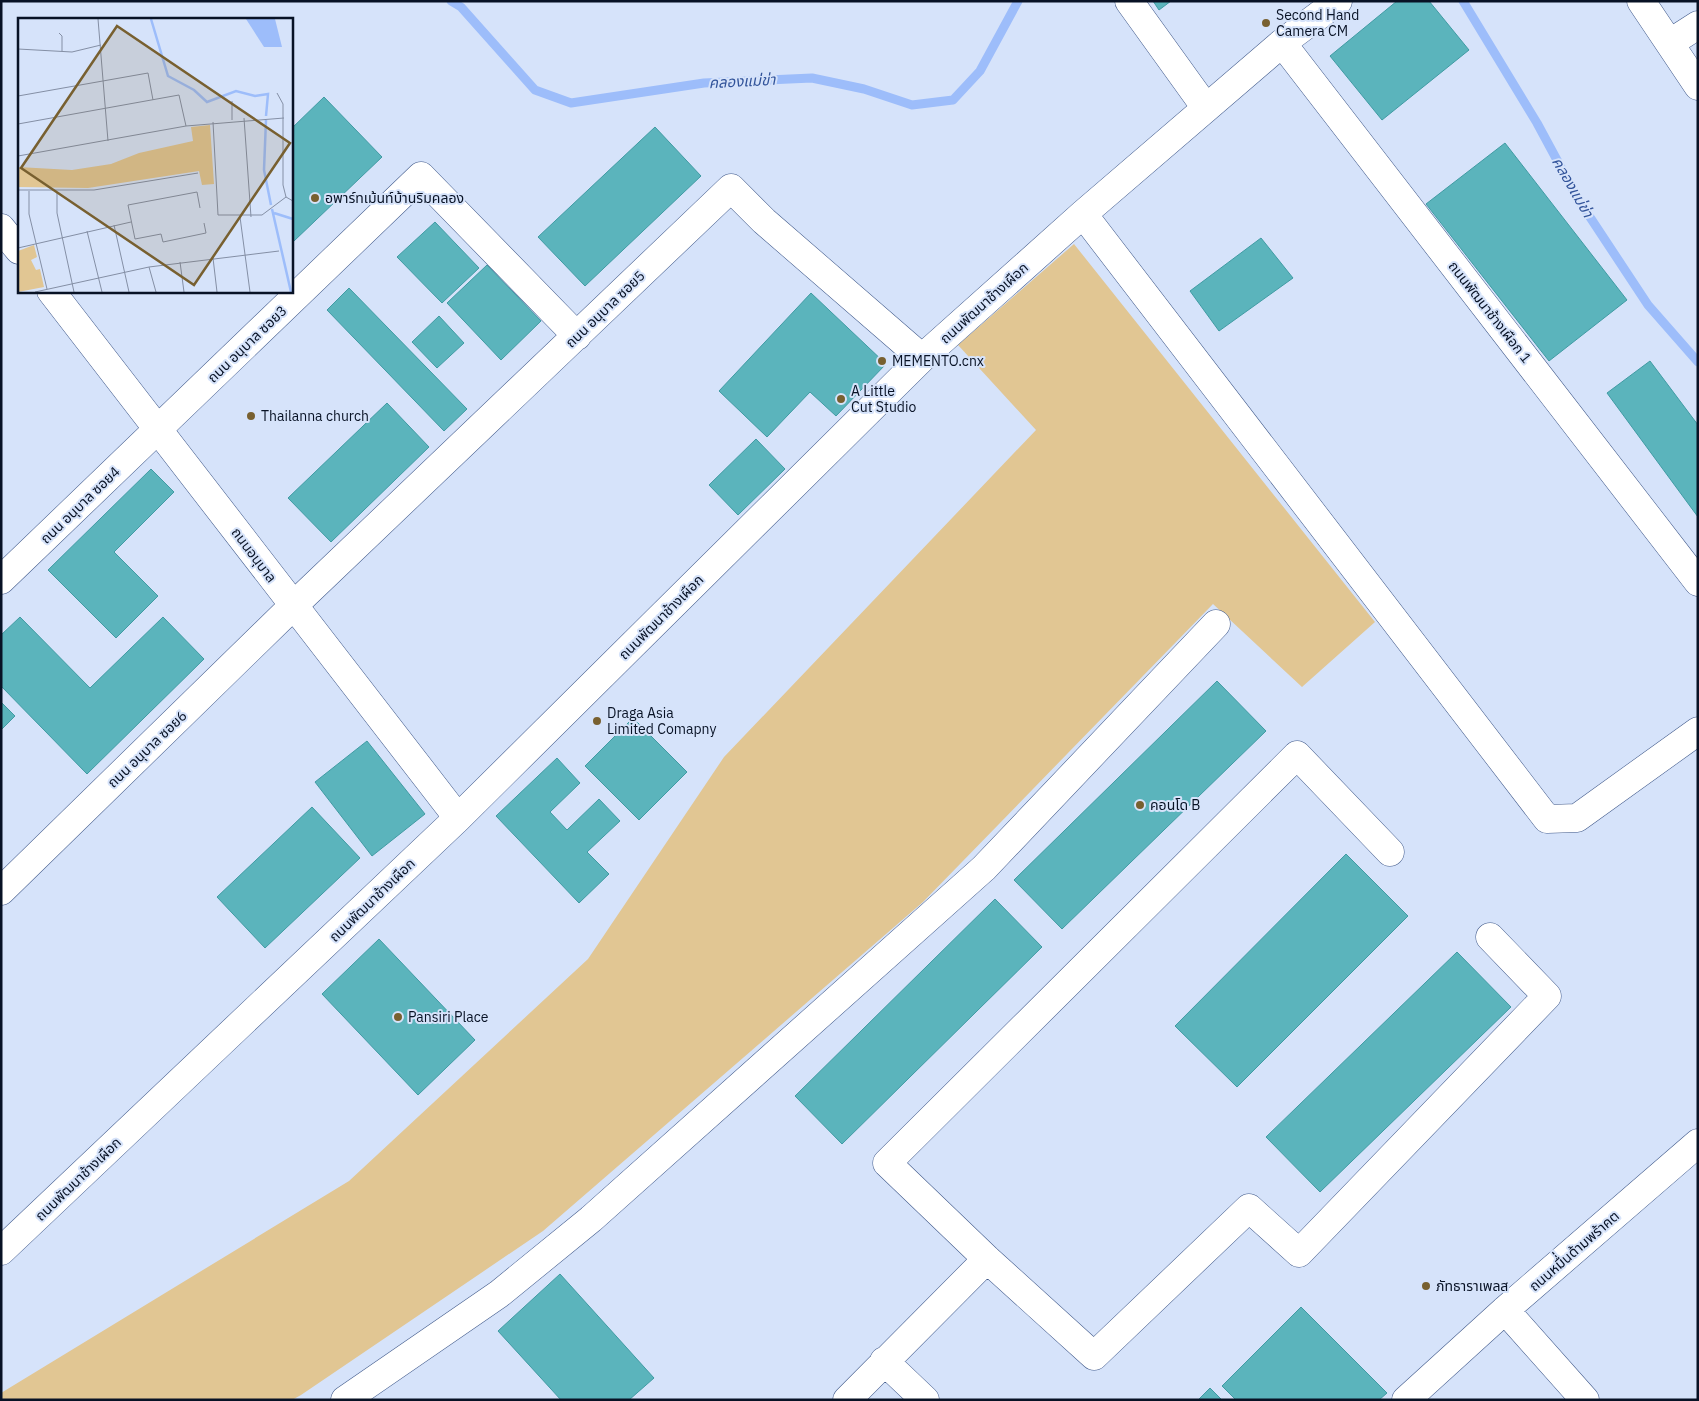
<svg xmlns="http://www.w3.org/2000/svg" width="1699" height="1401" viewBox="0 0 1699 1401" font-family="'IBM Plex Sans','Noto Sans Thai',sans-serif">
	<rect width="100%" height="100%" fill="#d6e3fa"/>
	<path fill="#e1c693" d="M1074 244 1375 622 1302 687 1213 604 923 902 543 1231 301 1395 292 1400H1V1393L349 1181 588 959 724 757 1036 430 958 345Z"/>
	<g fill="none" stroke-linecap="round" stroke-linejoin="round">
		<path stroke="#9dbdfa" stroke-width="9" d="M451 1 461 7 535 90 571 103 704 83 812 78 864 89 912 105 953 100 980 71 1018 1
			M1463 1 1537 123 1578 199 1648 305 1698 362"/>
	</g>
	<path fill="#5bb4bc" stroke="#409ba3" d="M1153 1H1171L1159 10Z
		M1397 1H1429L1469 50 1382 120 1330 56Z
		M324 97 382 157 294 241 291 238V129Z
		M655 127 701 176 585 286 538 237Z
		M1505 143 1627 300 1549 361 1426 204Z
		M435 222 479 268 442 303 397 257Z
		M1261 238 1293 278 1219 331 1190 291Z
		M487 265 541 321 501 360 447 303Z
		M349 288 467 409 444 431 327 310Z
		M811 293 886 364 836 416 810 392 767 437 719 391Z
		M439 316 464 343 437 368 412 342Z
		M1650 361 1698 425V517L1607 393Z
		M387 403 429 447 331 542 288 498Z
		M756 439 785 469 738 515 709 485Z
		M151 469 174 492 114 552 158 596 116 638 48 570Z
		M20 617 90 688 163 617 204 659 87 774 1 686V635Z
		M1217 681 1266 731 1062 929 1014 880Z
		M1 702 15 716 1 730Z
		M633 718 687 772 639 820 585 766Z
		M367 741 425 814 372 856 315 782Z
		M557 758 580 783 550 812 567 830 599 799 620 821 587 852 609 874 579 903 496 816Z
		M312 807 360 858 265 948 217 897Z
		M1346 854 1408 916 1237 1087 1175 1026Z
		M995 899 1042 947 842 1144 795 1096Z
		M379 939 475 1040 418 1095 322 994Z
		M1457 952 1511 1007 1320 1192 1266 1137Z
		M560 1274 654 1378 629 1400H561L498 1331Z
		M1301 1307 1387 1393 1379 1400H1236L1222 1386Z
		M1210 1388 1222 1400H1198Z"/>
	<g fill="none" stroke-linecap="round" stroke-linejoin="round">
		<defs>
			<path id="minor" d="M1129 1 1206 108
				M1641 1 1698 86
				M1282 43 1698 582
				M1670 43 1698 25
				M1083 214 1547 819 1577 818 1698 731
				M1 228 19 250
				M51 291 458 818
				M1 580 421 176 577 336
				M1390 852 1297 755 887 1163 987 1259 1094 1356 1249 1208 1299 1253 1547 996 1490 937
				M1 891 293 606 731 188 764 221 922 358
				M1 1251 458 818 922 358 1083 214 1282 43 1338 1
				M1505 1310 1585 1400
				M884 1361 925 1400
				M345 1400 499 1294 591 1219 984 868 1216 624
				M847 1400 987 1259
				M1406 1400 1505 1310 1698 1143"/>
		</defs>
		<use href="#minor" stroke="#40598a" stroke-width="29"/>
		<use href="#minor" stroke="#fff" stroke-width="28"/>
	</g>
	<g fill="#786030" stroke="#d6e3fa" stroke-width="2">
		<circle cx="1266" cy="23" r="5"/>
		<circle cx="315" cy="198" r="5"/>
		<circle cx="882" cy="361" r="5"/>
		<circle cx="841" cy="399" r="5"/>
		<circle cx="251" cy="416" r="5"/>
		<circle cx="597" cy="721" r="5"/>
		<circle cx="1140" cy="805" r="5"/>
		<circle cx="398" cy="1017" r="5"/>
		<circle cx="1426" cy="1286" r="5"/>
	</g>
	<g text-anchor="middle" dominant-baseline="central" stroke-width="4" stroke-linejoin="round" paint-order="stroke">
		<g font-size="14" fill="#081225" stroke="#d6e3fa" text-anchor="start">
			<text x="1276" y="15">Second Hand<tspan x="1276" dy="16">Camera CM</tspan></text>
			<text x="325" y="198">อพาร์ทเม้นท์บ้านริมคลอง</text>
			<text x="892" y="361">MEMENTO.cnx</text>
			<text x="851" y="391">A Little<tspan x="851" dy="16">Cut Studio</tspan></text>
			<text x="261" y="416">Thailanna church</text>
			<text x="607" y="713">Draga Asia<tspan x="607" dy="16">Limited Comapny</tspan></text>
			<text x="1150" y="805">คอนโด B</text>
			<text x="408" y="1017">Pansiri Place</text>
			<text x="1436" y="1286">ภัทธาราเพลส</text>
		</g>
		<g font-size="14" fill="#081225" stroke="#d6e3fa">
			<text transform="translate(984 303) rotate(-42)">ถนนพัฒนาช้างเผือก</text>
			<text transform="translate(605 309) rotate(-44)">ถนน อนุบาล ซอย5</text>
			<text transform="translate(1490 312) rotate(52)">ถนนพัฒนาช้างเผือก 1</text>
			<text transform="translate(247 344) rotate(-44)">ถนน อนุบาล ซอย3</text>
			<text transform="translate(80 505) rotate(-44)">ถนน อนุบาล ซอย4</text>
			<text transform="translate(254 555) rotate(53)">ถนนอนุบาล</text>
			<text transform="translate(661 617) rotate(-45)">ถนนพัฒนาช้างเผือก</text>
			<text transform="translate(147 749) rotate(-44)">ถนน อนุบาล ซอย6</text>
			<text transform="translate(372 900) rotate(-44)">ถนนพัฒนาช้างเผือก</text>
			<text transform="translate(78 1179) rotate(-44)">ถนนพัฒนาช้างเผือก</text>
			<text transform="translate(1574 1251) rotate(-41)">ถนนหมื่่นด้ามพร้าคต</text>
		</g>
		<g font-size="15" font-style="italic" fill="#31539a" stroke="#d6e3fa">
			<text transform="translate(742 81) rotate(-3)">คลองแม่ข่า</text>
			<text transform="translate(1573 187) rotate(60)">คลองแม่ข่า</text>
		</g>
	</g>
	<g transform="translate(18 18)">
		<rect width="275" height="275" fill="#d6e3fa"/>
		<path d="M192 107 196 166 184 167 181 153 70 170 0 169V149L54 152 93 146 121 135 175 123 173 109ZM16 227 19 239 13 242 18 252 22 251 26 269 0 274V233Z" fill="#e1c693"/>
		<path d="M228 1H257L264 29H246Z" fill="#9dbdfa"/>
		<path fill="none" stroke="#9dbdfa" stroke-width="2.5" d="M133 1 150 58 176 72 189 84 218 73 237 78 250 76 248 98M248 102 246 152 253 187M254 191 273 274M256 195 275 201"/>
		<path fill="none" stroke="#848fa5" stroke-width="1" d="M80 1 90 123M41 15 44 18V33M0 31 54 34 83 27M259 75 265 86V167L268 179 275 183M0 78 130 55 135 82M214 83V102M226 100 233 199M195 104 200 197H244L268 179M0 106 161 77 168 108M0 138 168 108 266 100M0 172H76L180 155M11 173V196L29 271M39 174V195L56 274M182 190 179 174 110 187 117 221 143 216 145 224 188 215 186 205M222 199 232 274M96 207 111 274M69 213 84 274M0 230 113 204M195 240 199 274M162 244 166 274M131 249 138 274M17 274 131 249 261 233"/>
		<path fill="#786030" fill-opacity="0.15" stroke="#786030" stroke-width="2.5" d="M99 8 272 125 176 267 3 150Z"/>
		<rect width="275" height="275" fill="none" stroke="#081225" stroke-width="2.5"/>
	</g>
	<rect width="1699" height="1401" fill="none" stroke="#081225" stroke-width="5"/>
</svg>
